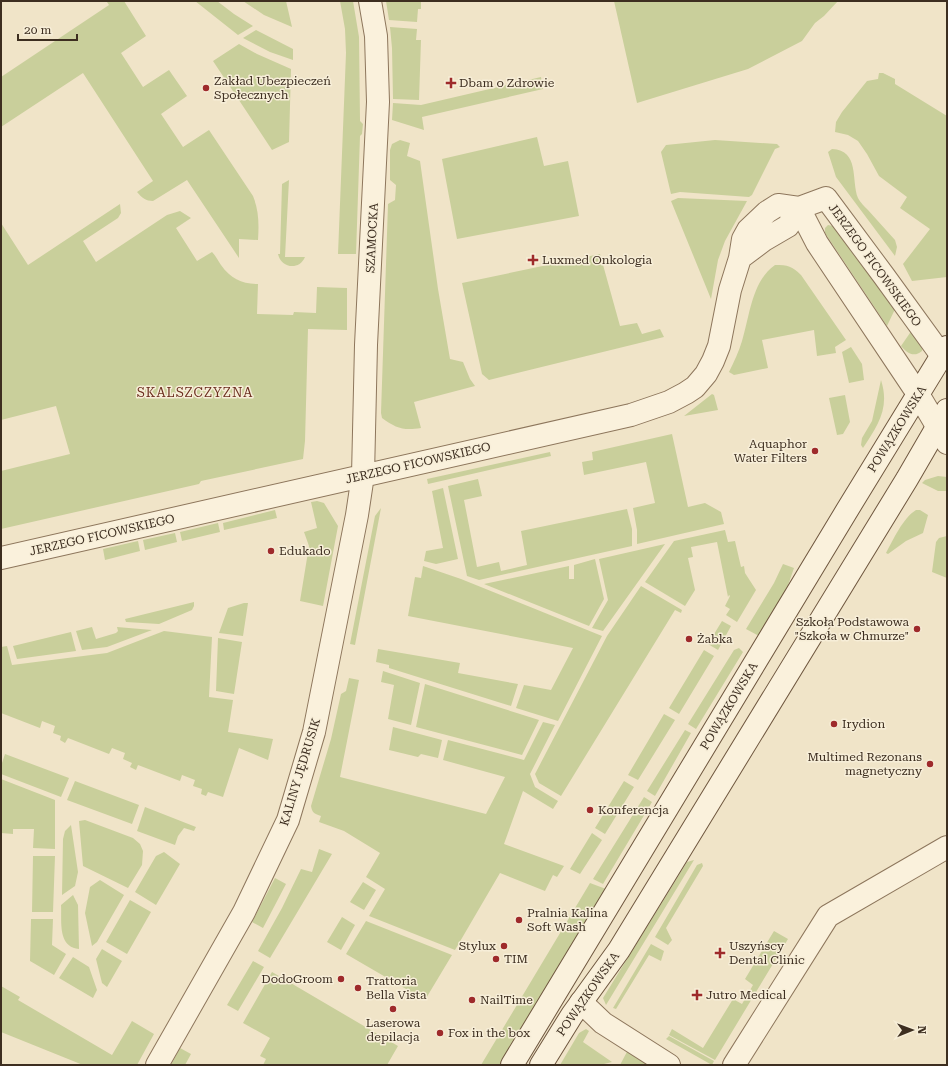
<svg xmlns="http://www.w3.org/2000/svg" width="948" height="1066" viewBox="0 0 948 1066" font-family="'Roboto Serif',serif">
	<rect width="100%" height="100%" fill="#f0e4c8"/>
	<path fill="#c9cf9b" d="M108 1H124L146 36 121 53 143 87 169 70 187 96 161 114 183 147 209 130 253 196C259 211 259 224 258 240L239 239V258L187 180 153 201C146 201 142 198 137 192L153 181 83 73 1 127V77L109 5 107 2Z
		M195 1H217L234 14 253 26 238 35Z
		M243 1H286L292 27 264 15Z
		M340 1H353L359 37 360 121 363 124 362 134 360 136 356 254H338L346 53 345 29Z
		M386 1H421V9H418L417 22 389 20Z
		M614 1H838L824 16 815 23 802 41 748 69 637 103Z
		M390 27 417 29 416 40H421L419 100 393 99 392 48Z
		M256 30 293 49V60L270 52 243 38Z
		M239 44 257 54 291 69 289 142 272 150 213 61Z
		M879 73H883L895 79V84L947 116V277L912 281 903 264 930 229 900 208 907 197 879 176 867 154 858 141 848 135 835 132 836 122 842 112 867 81 878 79Z
		M541 77 543 89 422 117 424 130 392 120 393 103 421 105Z
		M537 137 544 166 568 161 579 216 457 239 442 159Z
		M400 140 410 143 407 156 420 161 438 289 450 359 463 362 470 379 475 386 414 402 421 428C403 431 396 428 382 418L381 413 388 204 395 200 396 185 390 180V150L392 144Z
		M715 140 777 144 780 147 775 149 752 195 749 197 680 192 671 194 661 152 666 145Z
		M832 149C860 150 851 181 858 198 860 202 865 207 868 210 877 220 886 230 895 240L897 247 895 256 836 177 828 152Z
		M289 180 285 257H305C299 271 281 268 278 254H280L282 184Z
		M678 198 747 201 725 241 718 260 711 299 671 201Z
		M120 204 121 213 118 218 83 241 96 262 167 215 180 211 191 218 176 228 197 261 212 252C216 256 218 261 221 265 231 279 242 284 258 284L257 314 293 315 294 312 316 313 317 287 347 288V330L308 329 305 441 303 459 201 481 199 484 1 529V471L70 454 56 406 1 420V223L28 265Z
		M828 225 833 226 896 307 887 326 825 233V228Z
		M600 254 620 326 637 323 642 334 660 329 664 337 489 380 482 374 462 283Z
		M775 265C788 265 792 266 801 275L846 340 835 347 836 353 817 356 814 330 762 340 768 368 734 375 729 372C734 362 739 351 742 341 750 315 752 281 775 265Z
		M912 330 923 347 922 351C914 358 907 353 901 346Z
		M851 347 862 364 864 380 849 383 842 352Z
		M881 380C890 408 878 425 863 448L861 445 862 438 872 421Z
		M712 394 714 395 718 410 684 416Z
		M845 395 850 422 843 434 837 435 829 398Z
		M672 434 688 507 705 503 721 512 724 524 637 544V530L633 508 655 503 646 462 584 475 582 462 593 460 592 452Z
		M550 452 551 456 428 484 427 479Z
		M938 476 947 477V491H938L922 483 925 480Z
		M478 479 482 496 464 500 477 567 499 562 501 571 527 565 521 531 627 509 632 529V546L479 580 467 576 448 486Z
		M443 488 458 559 436 564 424 561 426 551 443 548 432 491Z
		M317 501 324 503 338 526 323 606 300 601 309 546 304 532 317 528 311 502Z
		M381 508 355 645 350 644 375 516Z
		M275 510 277 518 224 530 223 523Z
		M916 510H920L928 515 923 533 906 541 888 554 886 553C893 540 903 518 916 510Z
		M218 523 220 532 182 541 180 532Z
		M725 530 728 542 735 541 741 567 744 566 745 573 756 590 737 622 726 615 730 609 725 606 730 596 729 595 728 597 717 542 691 547 693 557 688 558 695 590 685 606 645 582 674 541Z
		M175 533 177 542 145 550 143 540Z
		M947 536V578L932 572 936 542 939 538Z
		M138 541 140 551 105 560 103 549Z
		M665 544 603 631 592 628 608 600 599 559Z
		M595 559 604 599 589 626 484 584 569 566V579H574V565Z
		M783 564 794 568 785 594 759 636 746 629 774 583Z
		M423 566 461 579 602 636 558 721 516 708 524 685 551 690 573 648 408 616 415 577 421 578Z
		M641 586 682 610 681 613 675 610 561 796 539 783 535 774 607 636Z
		M194 602V606L192 610 159 624 126 622 125 619Z
		M244 603H248L243 636 219 633 228 608Z
		M722 621 731 626 718 650 708 644Z
		M92 627 96 639 116 633 118 631 117 627 152 630 107 647 82 650 76 631Z
		M164 631 212 637 209 697 233 700 228 732 273 739 268 760 239 748 223 797 208 792 206 796 201 794 202 789 193 786 195 780 182 775 180 781 138 765 136 770 130 767 132 763 123 759 125 753 112 748 109 754 68 738 65 743 60 740 61 736 53 733 55 726 42 721 40 728 1 713V647L7 646 12 665 107 653Z
		M71 632 76 651 17 659 13 646Z
		M218 638 242 642 234 694 216 691Z
		M739 648 743 652 696 729 688 724 734 650Z
		M378 649 460 663 458 673 518 684 511 706 389 668V665L376 662Z
		M704 650 714 656 679 714 669 708Z
		M383 671 420 683 411 725 388 719 394 685 381 682Z
		M349 678 359 680 340 777 486 814 505 777 443 760 448 740 524 760 543 722 555 725 530 774 535 787 558 801 553 809 523 791 504 844 564 866 557 877 553 875 545 891 500 873 455 950 369 916 385 889 366 877 380 853 344 831 319 822 321 816C315 814 312 813 311 806L331 739 341 694 346 691Z
		M425 684 539 720 522 755 416 727Z
		M664 714 675 720 638 780 628 775Z
		M393 727 442 740 438 758 421 754 418 757 389 750Z
		M685 730 691 733 655 796 647 791Z
		M5 754 69 778 61 797 1 774V766Z
		M1 779 55 800V849L33 848 34 829H13V834L1 833Z
		M75 781 139 805 132 824 67 800Z
		M624 781 634 787 605 834 595 828Z
		M644 797 652 802 603 884 593 879Z
		M145 807 196 827 194 831 184 828 178 836 175 845 137 831Z
		M85 820 133 838 140 844 143 851 142 865 128 888 83 866 79 821Z
		M71 825 78 872 75 886 62 895 63 839 65 831Z
		M592 833 602 840 580 874 570 869Z
		M319 849 332 854 270 958 258 951 282 908 301 869 312 872Z
		M164 852 180 864 156 905 135 892 156 856Z
		M33 856H55L53 912H32Z
		M694 860 606 1005 603 998 687 862Z
		M702 863 703 866 666 928 672 940 668 945 655 937 697 865Z
		M275 878 286 884 263 928 252 922Z
		M100 880 124 895 97 942 92 946 85 913 90 887Z
		M363 882 376 890 364 910 350 902Z
		M590 883 606 889 501 1065H481Z
		M73 895 78 905 79 949C57 947 62 920 61 905Z
		M130 900 151 912 127 954 106 942Z
		M342 917 355 925 341 950 327 942Z
		M31 919H53L52 945 66 954 54 975 30 961Z
		M366 921 452 955 425 1000 346 954Z
		M774 931 788 939 715 1060 669 1035 672 1029 703 1048 733 999 742 1004 753 985 745 979Z
		M651 944 664 951 661 961 649 955 616 1009 613 1008Z
		M102 949 122 961 107 987 102 983 96 959Z
		M73 957 89 967 97 990 93 998 59 978Z
		M253 961 264 967 238 1011 227 1005Z
		M272 972 398 1046 387 1065H263L266 1059 260 1056 270 1038 243 1023Z
		M1 986 20 997 18 1000 112 1055 132 1021 154 1034 137 1065H83L1 1032Z
		M586 1029 589 1031 583 1042 612 1062 600 1065H560L579 1033Z
		M669 1036 714 1061 712 1065 666 1039Z
		M180 1048 191 1054 185 1065H171Z
		M629 1048 649 1065H620Z"/>
	<g fill="none" stroke-linecap="round" stroke-linejoin="round">
		<defs>
			<path id="minor" d="M799 208 817 243 918 394
				M740 258 764 240 788 226 799 208
				M1 558 631 415 669 402 686 393 695 387 706 374 713 361 719 346 730 290 740 258 743 239 748 230 767 212 778 205 799 208 826 198 884 276 942 356
				M581 1002 603 1023 669 1065
				M157 1065 244 912 288 820 314 732 357 515 363 475 366 345 378 102 376 36 370 1
				M734 1065 828 916 947 847"/>
			<path id="tertiary" d="M918 394 947 443"/>
			<path id="secondary" d="M512 1065 846 512 947 347
				M541 1065 572 1015 619 950 907 479 947 410"/>
		</defs>
		<use href="#minor" stroke="#8d765c" stroke-width="24"/>
		<use href="#tertiary" stroke="#8d765c" stroke-width="24"/>
		<use href="#secondary" stroke="#6f573f" stroke-width="24"/>
		<use href="#minor" stroke="#faf1dc" stroke-width="22"/>
		<use href="#tertiary" stroke="#faf1dc" stroke-width="22"/>
		<use href="#secondary" stroke="#faf1dc" stroke-width="22"/>
	</g>
	<g fill="#9e2a2b" stroke="#f7eed8" stroke-width="1.5">
		<path d="M449 77h4v4h4v4h-4v4h-4v-4h-4v-4h4z"/>
		<circle cx="206" cy="88" r="4"/>
		<path d="M531 254h4v4h4v4h-4v4h-4v-4h-4v-4h4z"/>
		<circle cx="815" cy="451" r="4"/>
		<circle cx="271" cy="551" r="4"/>
		<circle cx="917" cy="629" r="4"/>
		<circle cx="689" cy="639" r="4"/>
		<circle cx="834" cy="724" r="4"/>
		<circle cx="930" cy="764" r="4"/>
		<circle cx="590" cy="810" r="4"/>
		<circle cx="519" cy="920" r="4"/>
		<circle cx="504" cy="946" r="4"/>
		<path d="M718 947h4v4h4v4h-4v4h-4v-4h-4v-4h4z"/>
		<circle cx="496" cy="959" r="4"/>
		<circle cx="341" cy="979" r="4"/>
		<circle cx="358" cy="988" r="4"/>
		<path d="M695 989h4v4h4v4h-4v4h-4v-4h-4v-4h4z"/>
		<circle cx="472" cy="1000" r="4"/>
		<circle cx="393" cy="1009" r="4"/>
		<circle cx="440" cy="1033" r="4"/>
	</g>
	<g text-anchor="middle" dominant-baseline="central" stroke-width="3" stroke-linejoin="round" paint-order="stroke">
		<g font-size="12" fill="#3d2e20" stroke="#f7eed8" text-anchor="start">
			<text x="214" y="81">Zakład Ubezpieczeń<tspan x="214" dy="14">Społecznych</tspan></text>
			<text x="459" y="83">Dbam o Zdrowie</text>
			<text x="542" y="260">Luxmed Onkologia</text>
			<text x="807" y="444" text-anchor="end">Aquaphor<tspan x="807" dy="14">Water Filters</tspan></text>
			<text x="279" y="551">Edukado</text>
			<text x="909" y="622" text-anchor="end">Szkoła Podstawowa<tspan x="909" dy="14">"Szkoła w Chmurze"</tspan></text>
			<text x="697" y="639">Żabka</text>
			<text x="842" y="724">Irydion</text>
			<text x="922" y="757" text-anchor="end">Multimed Rezonans<tspan x="922" dy="14">magnetyczny</tspan></text>
			<text x="598" y="810">Konferencja</text>
			<text x="527" y="913">Pralnia Kalina<tspan x="527" dy="14">Soft Wash</tspan></text>
			<text x="496" y="946" text-anchor="end">Stylux</text>
			<text x="729" y="946">Uszyńscy<tspan x="729" dy="14">Dental Clinic</tspan></text>
			<text x="504" y="959">TIM</text>
			<text x="333" y="979" text-anchor="end">DodoGroom</text>
			<text x="366" y="981">Trattoria<tspan x="366" dy="14">Bella Vista</tspan></text>
			<text x="706" y="995">Jutro Medical</text>
			<text x="480" y="1000">NailTime</text>
			<text x="393" y="1023" text-anchor="middle">Laserowa<tspan x="393" dy="14">depilacja</tspan></text>
			<text x="448" y="1033">Fox in the box</text>
		</g>
		<g font-size="12" fill="#3d2e20" stroke="#f7eed8">
			<text transform="translate(372 238) rotate(-87)">SZAMOCKA</text>
			<text transform="translate(875 265) rotate(54)">JERZEGO FICOWSKIEGO</text>
			<text transform="translate(897 429) rotate(-58)">POWĄZKOWSKA</text>
			<text transform="translate(418 463) rotate(-13)">JERZEGO FICOWSKIEGO</text>
			<text transform="translate(102 535) rotate(-13)">JERZEGO FICOWSKIEGO</text>
			<text transform="translate(729 706) rotate(-59)">POWĄZKOWSKA</text>
			<text transform="translate(300 772) rotate(-73)">KALINY JĘDRUSIK</text>
			<text transform="translate(588 994) rotate(-55)">POWĄZKOWSKA</text>
		</g>
		<g font-size="13" letter-spacing="1" fill="#6b2e1e" stroke="#f7eed8">
			<text x="195" y="392">SKALSZCZYZNA</text>
		</g>
	</g>
	<rect width="948" height="1066" fill="none" stroke="#3d2e20" stroke-width="4"/>
	<g transform="translate(912 1030) rotate(89)" stroke="#f7eed8" stroke-width="3" paint-order="stroke">
	<path d="M0-3L7 15L0 10L-7 15Z" fill="#3d2e20"/>
	<text y="-6" font-size="11" font-weight="bold" text-anchor="middle" fill="#3d2e20">N</text>
	</g>
	<path d="M18 34v6h59v-6" fill="none" stroke="#3d2e20" stroke-width="2"/>
	<text x="24" y="34" font-size="12" fill="#3d2e20" stroke="#f7eed8" stroke-width="3" paint-order="stroke">20 m</text>
</svg>
